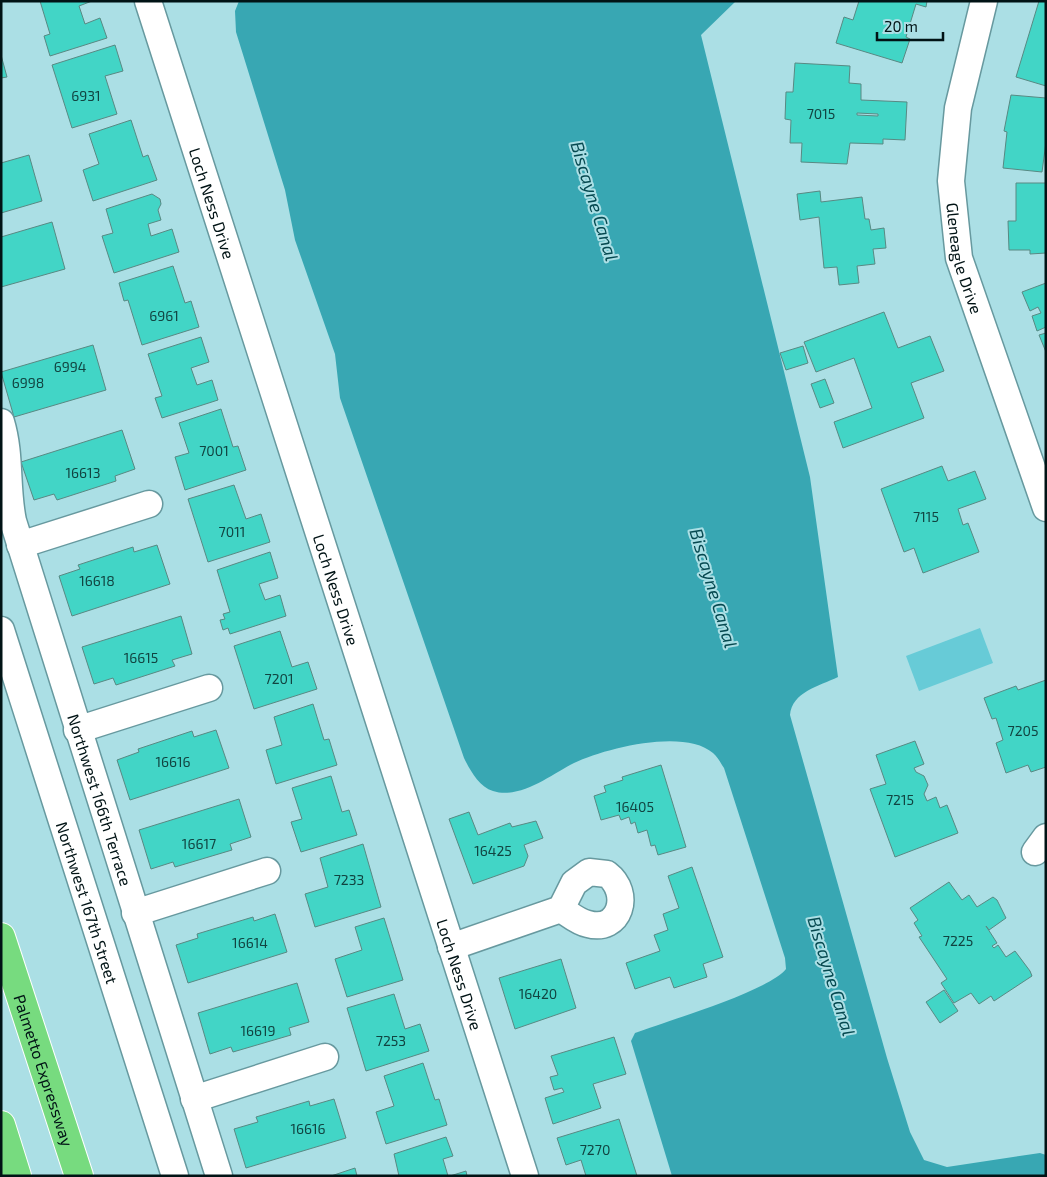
<svg xmlns="http://www.w3.org/2000/svg" width="1047" height="1177" viewBox="0 0 1047 1177" font-family="'Exo 2',sans-serif">
	<rect width="100%" height="100%" fill="#abdfe5"/>
	<path fill="#67cbd7" d="M980 628 993 663 919 691 906 656Z"/>
	<path fill="#38a7b3" d="M239 1H736L701 35 810 477 838 677C819 686 792 692 790 715L887 1058 910 1132 924 1160 947 1167 1040 1153 1046 1155V1176H672L631 1041 635 1033C667 1021 769 991 786 969L785 958 724 768C721 764 718 757 713 753 685 728 605 748 574 763 552 774 520 800 493 791 479 787 470 770 464 758L340 398 335 354 295 240 285 190 236 32 235 11Z"/>
	<path fill="#42d5c6" stroke="#588983" fill-rule="evenodd" d="M40 1H92L79 6 85 24 100 18 107 38 50 56 44 36 50 34Z
		M859 1H927L926 7 916 4 906 37 910 39 902 63 836 43 844 17 853 20Z
		M1039 1H1046V86L1016 77Z
		M115 45 123 71 105 76 117 114 72 128 52 65Z
		M1 55 7 77 1 78Z
		M795 63 850 66 849 83 861 84V100L907 102 905 140 883 139V144L850 143 847 164 801 162 802 143H790L791 120 785 119 786 92H793ZM857 113 878 114V116L857 115Z
		M1011 95 1046 98V142L1042 172 1003 168 1007 132 1004 131Z
		M131 120 143 157 148 155 157 180 93 201 83 170 99 164 89 134Z
		M29 155 42 201 1 213V163Z
		M1016 183H1046V253L1030 254V250H1009L1008 221H1016Z
		M820 191 821 202 862 197 865 219H869L871 230 884 228 886 248 873 249 875 264 857 266 859 283 839 285 837 267 824 268 819 217 800 220 797 194Z
		M152 194 160 199 161 204 158 210 161 220 148 224 151 236 172 229 179 252 114 273 102 236 113 233 106 209Z
		M52 222 65 269 1 287V237Z
		M173 266 185 303 191 301 199 327 142 345 128 300 124 301 119 283Z
		M1046 283V327L1037 331 1032 316 1041 313 1038 307 1030 311 1022 292Z
		M884 312 898 348 930 336 944 371 911 383 924 418 843 448 834 422 872 408 854 358 816 372 804 342Z
		M1046 333V352L1039 335Z
		M201 337 209 362 191 368 197 385 212 380 218 400 162 418 155 398 162 396 148 354Z
		M93 345 106 390 14 417 1 372Z
		M803 346 808 363 786 370 780 353Z
		M825 379 834 403 820 408 811 384Z
		M221 409 233 447 238 446 246 470 185 490 175 457 189 453 179 423Z
		M122 430 135 469 115 476 116 481 57 500 54 494 34 500 21 462Z
		M942 466 948 481 975 471 986 499 958 509 963 525 968 523 979 552 923 573 914 548 904 552 881 489Z
		M234 485 246 519 261 514 270 542 208 562 188 499Z
		M157 545 170 584 72 616 59 576 80 569 78 565 133 547 134 552Z
		M270 552 278 578 259 584 265 600 280 595 286 616 230 634 228 628 223 630 220 620 225 619 223 614 230 612 217 570Z
		M181 616 192 654 172 660 175 666 116 685 113 678 94 684 82 647Z
		M280 631 292 667 308 662 317 689 254 709 234 646Z
		M1046 680V767L1031 772 1028 765 1006 773 996 743 1003 740 996 718 992 719 984 698 1016 686 1018 690Z
		M313 704 324 740 329 739 337 765 276 784 266 750 282 745 274 717Z
		M216 730 229 768 130 800 117 760 139 752 138 749 192 731 194 737Z
		M915 741 924 764 914 768 916 772 924 776 928 785 924 794 927 801 936 797 940 808 947 805 958 833 895 857 870 789 886 784 876 755Z
		M661 765 686 847 658 855 655 845 651 846 647 830 638 833 635 822 631 824 629 817 621 820 619 815 601 820 594 796 606 792 604 786 623 780 622 777Z
		M331 776 342 812 349 810 357 835 301 852 291 822 302 819 292 788Z
		M239 799 251 837 230 844 232 850 175 867 173 862 151 869 139 830Z
		M469 812 478 835 510 823 512 827 536 821 543 838 524 845 528 856 524 866 473 884 449 819Z
		M363 844 381 907 315 927 305 894 328 887 320 858Z
		M692 867 723 957 703 964 707 977 674 988 670 977 635 989 626 963 660 951 654 935 668 930 663 914 679 908 668 876Z
		M949 882 962 900 969 895 977 907 993 897 997 900 1006 918 989 930 986 926 997 943 992 946 994 948 998 945 1006 957 1015 951 1030 971 1032 976 994 1001 991 996 979 1004 971 993 954 1003 941 983 947 979 919 937 922 936 914 923 918 920 910 908Z
		M275 914 287 952 188 983 176 945 198 938 197 934 253 917 254 921Z
		M384 918 403 980 347 997 335 959 362 950 355 927Z
		M561 959 576 1008 515 1029 499 978Z
		M297 983 309 1022 289 1028 291 1035 233 1052 231 1047 210 1054 198 1013Z
		M944 990 958 1011 940 1023 926 1002Z
		M394 994 405 1029 420 1024 429 1051 366 1071 347 1008Z
		M614 1037 626 1074 593 1084 601 1108 553 1124 545 1098 564 1092 562 1088 554 1090 550 1077 558 1075 551 1056Z
		M423 1063 435 1100 439 1099 447 1125 386 1144 376 1112 394 1106 384 1076Z
		M334 1099 346 1138 246 1168 234 1129 258 1122 256 1117 309 1101 310 1106Z
		M619 1119 637 1176H586L581 1160 566 1165 557 1138Z
		M446 1137 453 1156 443 1159 448 1176H399L394 1154Z
		M355 1168 357 1176H331Z
		M466 1171 467 1176H450Z"/>
	<g fill="none" stroke-linecap="round" stroke-linejoin="round">
		<defs>
			<g id="minor">
				<path id="s1" d="M148 1 525 1176"/>
				<path id="s2" d="M984 1 958 108 951 181 959 258 1046 508"/>
				<path id="s3" d="M1 422C11 455 6 488 13 521L219 1176"/>
				<path d="M20 545 149 504"/>
				<path id="s4" d="M1 630 175 1176"/>
				<path d="M77 730 209 688"/>
				<path d="M1035 852 1046 837"/>
				<path d="M135 913 267 871"/>
				<path d="M451 947 561 909 574 883 589 872 607 874C632 893 620 933 588 924 578 922 569 914 561 909"/>
				<path d="M194 1099 325 1057"/>
			</g>
			<g id="highway">
				<path id="s5" d="M1 937 79 1176"/>
				<path d="M1 1125 17 1176"/>
			</g>
		</defs>
		<use href="#minor" stroke="#67999f" stroke-width="29"/>
		<use href="#highway" stroke="#fff" stroke-width="30"/>
		<use href="#minor" stroke="#fff" stroke-width="26"/>
		<use href="#highway" stroke="#77db7f" stroke-width="28"/>
	</g>
	<g text-anchor="middle" dominant-baseline="central" stroke-width="4" stroke-linejoin="round" paint-order="stroke">
		<g font-size="14" fill="#114441">
			<text x="86" y="95">6931</text>
			<text x="821" y="113">7015</text>
			<text x="164" y="315">6961</text>
			<text x="70" y="366">6994</text>
			<text x="28" y="382">6998</text>
			<text x="214" y="450">7001</text>
			<text x="83" y="472">16613</text>
			<text x="926" y="516">7115</text>
			<text x="232" y="531">7011</text>
			<text x="97" y="580">16618</text>
			<text x="141" y="657">16615</text>
			<text x="279" y="678">7201</text>
			<text x="1023" y="730">7205</text>
			<text x="173" y="761">16616</text>
			<text x="900" y="799">7215</text>
			<text x="635" y="806">16405</text>
			<text x="199" y="843">16617</text>
			<text x="493" y="850">16425</text>
			<text x="349" y="879">7233</text>
			<text x="958" y="940">7225</text>
			<text x="250" y="942">16614</text>
			<text x="538" y="993">16420</text>
			<text x="258" y="1030">16619</text>
			<text x="391" y="1040">7253</text>
			<text x="308" y="1128">16616</text>
			<text x="595" y="1149">7270</text>
		</g>
		<g font-size="16" fill="#011315" stroke="#abdfe5">
			<text stroke="none"><textPath href="#s1" startOffset="212">Loch Ness Drive</textPath></text>
			<text stroke="none"><textPath href="#s2" startOffset="262">Gleneagle Drive</textPath></text>
			<text stroke="none"><textPath href="#s1" startOffset="618">Loch Ness Drive</textPath></text>
			<text stroke="none"><textPath href="#s3" startOffset="392">Northwest 166th Terrace</textPath></text>
			<text stroke="none"><textPath href="#s4" startOffset="286">Northwest 167th Street</textPath></text>
			<text stroke="none"><textPath href="#s1" startOffset="1022">Loch Ness Drive</textPath></text>
			<text stroke="none"><textPath href="#s5" startOffset="140">Palmetto Expressway</textPath></text>
		</g>
		<g font-size="18" font-style="italic" fill="#064950" stroke="#abdfe5">
			<text transform="translate(595 201) rotate(73)">Biscayne Canal</text>
			<text transform="translate(714 588) rotate(73)">Biscayne Canal</text>
			<text transform="translate(832 976) rotate(73)">Biscayne Canal</text>
		</g>
	</g>
	<rect width="1047" height="1177" fill="none" stroke="#011315" stroke-width="5"/>
	<path d="M877 32v8h66v-8" fill="none" stroke="#011315" stroke-width="2.5"/>
	<text x="884" y="32" font-size="15" fill="#011315" stroke="#abdfe5" stroke-width="4" paint-order="stroke">20 m</text>
</svg>
